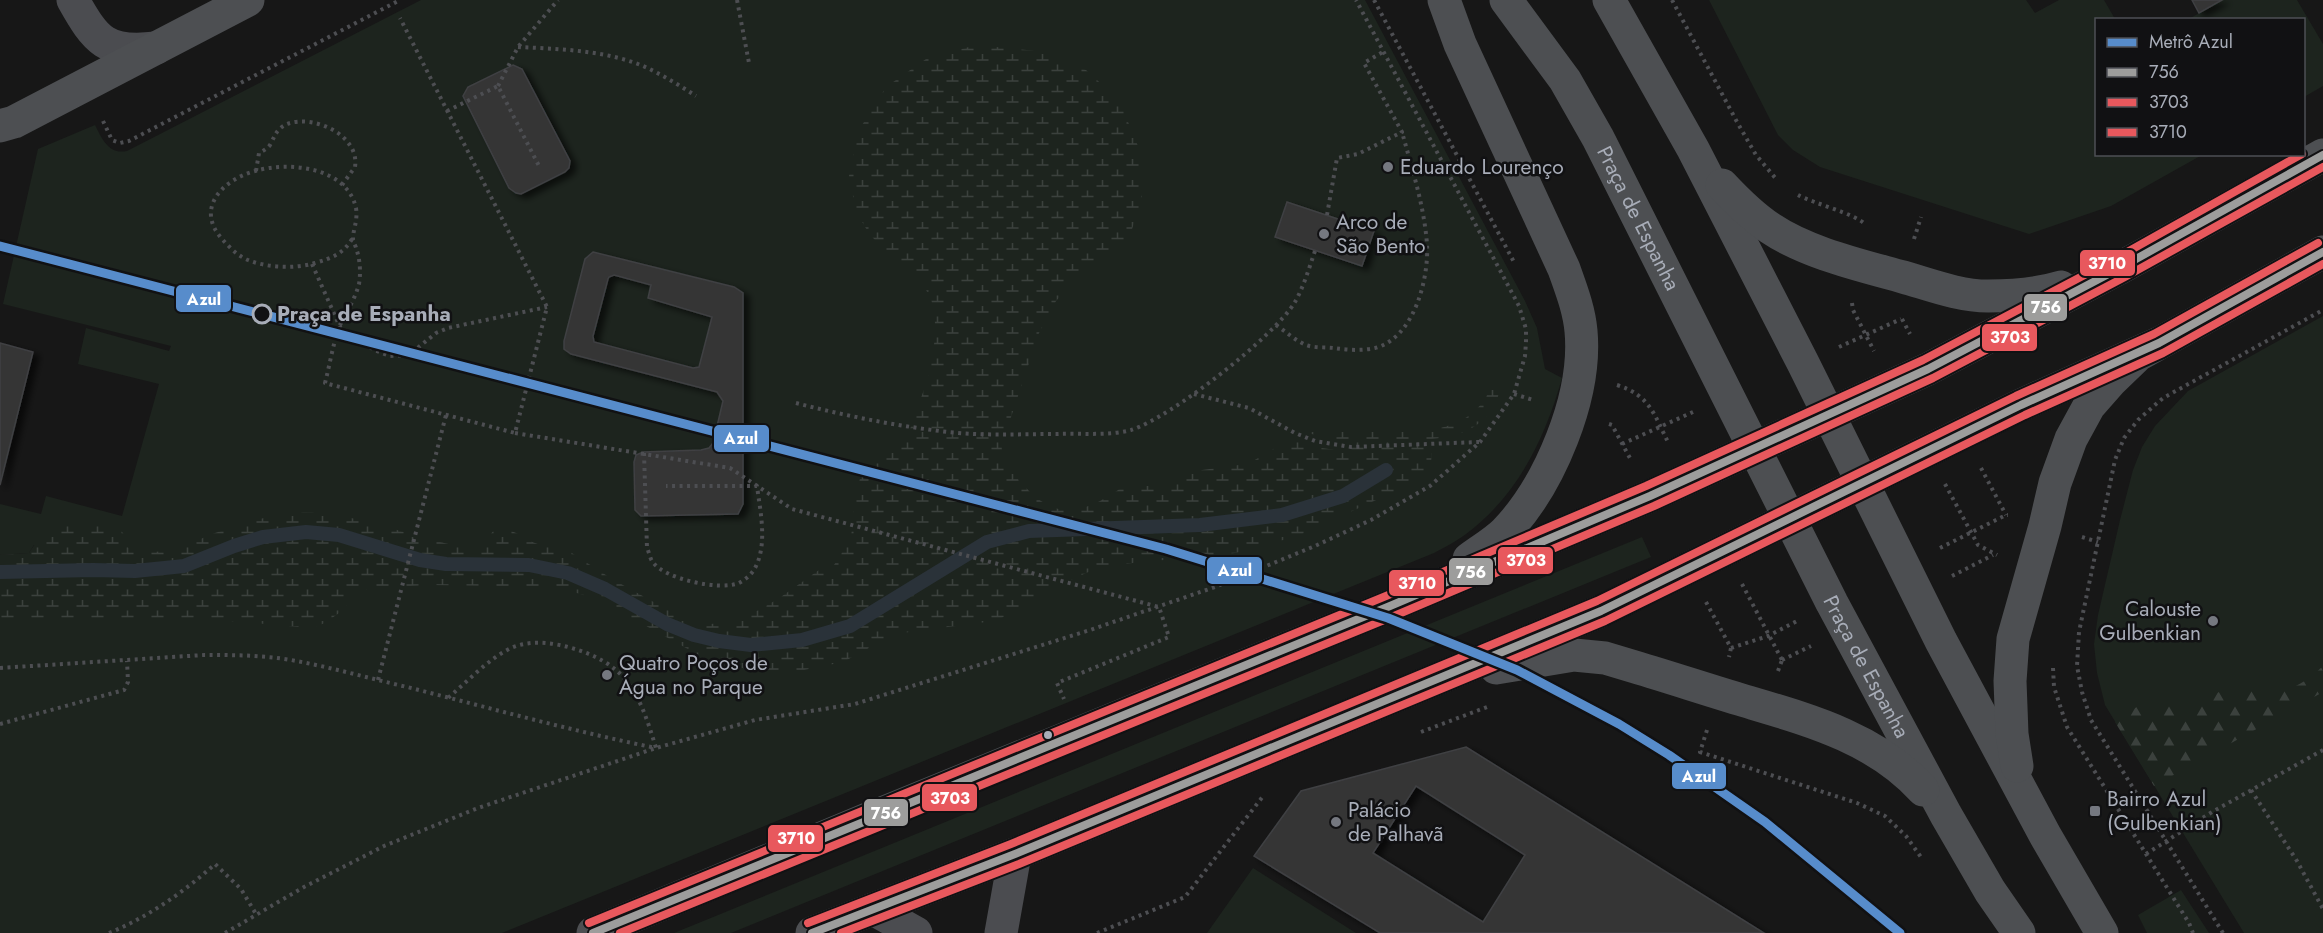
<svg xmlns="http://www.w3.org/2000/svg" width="2323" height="933" viewBox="0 0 2323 933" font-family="Jost,sans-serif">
	<defs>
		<pattern id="forest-firs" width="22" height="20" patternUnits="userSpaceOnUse" patternTransform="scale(1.5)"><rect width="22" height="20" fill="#1d241e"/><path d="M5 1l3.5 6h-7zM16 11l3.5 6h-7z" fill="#3b413d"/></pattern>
		<pattern id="wetland-marsh" width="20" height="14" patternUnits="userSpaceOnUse" patternTransform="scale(1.5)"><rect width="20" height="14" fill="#1d241e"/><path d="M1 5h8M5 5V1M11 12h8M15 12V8" fill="none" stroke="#3b413d"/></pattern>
		<filter id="shadow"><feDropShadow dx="6" dy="4" stdDeviation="3" flood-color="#0009"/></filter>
	</defs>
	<rect width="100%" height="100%" fill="#171717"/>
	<path fill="#1d241e" d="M421 0H1365L1525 301 1537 328 1545 369 1562 378C1545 439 1517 496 1466 534 1457 541 1445 547 1434 553L502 933H0V578L97 602 34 545 29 553 0 555V504L41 514 46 496 122 516 159 384 78 364 86 328 169 351 171 346 3 304 38 149 95 125C102 139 109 155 127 151Z
		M1709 0H2026L2035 13 2059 0H2104L2115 19 2096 20V154L2202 155 2111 206 2029 234 1820 167 1793 150 1778 135Z
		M2222 0H2297L2323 44V86L2304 97V20H2187Z
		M2323 316V933H2244L2105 705 2097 673 2094 644 2098 615 2120 520 2133 470 2142 447 2155 426 2188 391Z
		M1642 537 1651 557 731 933H674Z
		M1253 868 1356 933H1207Z
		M2181 890 2209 933H2147L2138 915Z"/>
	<path fill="url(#forest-firs)" d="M2323 666V692L2154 786 2115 722C2130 709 2145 700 2165 702 2173 703 2180 707 2188 706 2203 705 2212 694 2225 689 2238 684 2249 688 2261 690 2288 694 2304 684 2323 666Z"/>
	<path fill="url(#wetland-marsh)" d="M976 45 1037 51 1086 70 1119 100 1140 151 1142 200 1131 232 1106 259 1077 277 1056 301 1039 333 1002 444C1000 459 1009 469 1019 480 1058 527 1087 512 1130 482L1138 486H1156L1195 471 1239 465 1253 461 1292 438 1314 447 1351 452V440L1331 439 1308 433 1327 429H1435C1463 424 1482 411 1492 384L1501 387C1492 423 1466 436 1432 439L1431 467 1424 478 1298 536 1235 553 1102 566 1068 581 1016 612 994 621 902 633 882 641 843 662 804 670 769 672 715 664 599 600 558 587 431 585 369 588 355 596 339 613 325 623 311 628 196 618 0 619V555L29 553C45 527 62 524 91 524 100 524 110 523 118 528 136 542 113 553 154 552 176 551 195 541 215 533 240 525 265 516 290 513 345 507 410 538 464 547 484 548 483 544 494 530 514 527 520 537 535 543 544 547 555 544 564 548L612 579 677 615 689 620 711 624 730 622 751 614 778 599 819 570 834 565 851 538 855 500 861 474 868 464 909 432 912 424 929 375 936 332 933 305 923 283 887 254 868 232 856 211 849 176 859 130 886 87 926 59Z"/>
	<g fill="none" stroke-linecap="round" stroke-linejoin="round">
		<path stroke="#2a3239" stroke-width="14" d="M0 572 93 570 135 571 184 566 234 546 263 537 306 532 339 535 420 560 446 564 529 565 568 573 605 589 667 624 694 635 719 641 751 645 802 640 850 626 987 542 1029 531 1200 525 1282 515 1343 496 1386 470"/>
	</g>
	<path fill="#353536" stroke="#3f4043" stroke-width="1.5" fill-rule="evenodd" filter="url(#shadow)" d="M2192 0H2222L2199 13Z
		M513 65 522 69 570 161 569 168 565 172 521 194 516 193 509 188 463 96 468 87Z
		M1287 202 1374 231 1362 266 1275 237Z
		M593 252 734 287 743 293V504L738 514 641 516 635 510 634 462 636 455 643 452 701 450 709 448 713 443 723 401 717 392 571 354 564 349V341L585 259Z
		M614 275 651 285 648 298 712 317 699 367 693 368 594 342 593 336 608 279 609 277Z
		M0 343 33 352 0 485Z
		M1466 747 1764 933H1380L1254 856 1301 791ZM1416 786 1525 855 1483 922 1373 853Z"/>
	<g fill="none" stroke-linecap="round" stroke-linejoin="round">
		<path stroke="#4d4e52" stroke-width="4" stroke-dasharray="3 4.5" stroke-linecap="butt" d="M737 0 749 63
			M1374 0 1515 264
			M1672 0 1737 122 1756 155 1777 180
			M518 47C559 49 604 50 643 66 661 74 679 85 696 96
			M498 86 518 47 558 0
			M447 111 498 86 539 166
			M103 121 112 140 120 143 129 141 400 0
			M256 171 259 153C263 151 267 149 270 145 275 136 276 129 287 124 313 114 360 135 355 167L342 185
			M1798 195C1815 204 1853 213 1865 224
			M1327 215 1337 158 1358 154 1402 132 1364 63 1383 52
			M352 239C343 254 332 258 315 263 294 269 268 268 248 260 238 256 230 248 223 240 194 209 222 180 255 171 289 161 347 167 356 208 358 221 353 229 353 239 352 241 356 246 356 248 360 259 361 272 359 284 355 299 347 311 340 325 333 343 330 364 325 383L515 433 547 307 400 18
			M1914 239 1921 217
			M312 264 340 327 374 350 390 356 409 355 436 333 448 328 547 307
			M1852 303 1853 310 1874 351
			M1902 319 1910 334
			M1276 325C1285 331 1296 341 1306 345 1314 348 1325 347 1334 348 1347 350 1362 351 1375 348 1414 338 1429 279 1427 244 1424 205 1412 169 1402 132
			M1839 347 1901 319
			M1617 385C1651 396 1654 415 1669 444
			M1194 394 1249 408 1295 433 1315 441 1351 447 1479 442
			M1514 394 1533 400
			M796 403C846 416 897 426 948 432 985 436 1021 434 1058 434 1081 433 1109 436 1131 430 1170 418 1274 337 1295 302 1304 286 1309 268 1315 251
			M1609 424 1612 425 1631 460
			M515 433 730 468 792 509 1159 607 1169 637 1057 683 1064 699
			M1622 444 1693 412
			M644 453 647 548C649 552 650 558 652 561 663 579 720 591 739 583 745 580 752 574 755 568 768 544 760 510 757 486H666
			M1981 468 2006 515
			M1945 484 1978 545 1997 555
			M2082 537 2098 542
			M1940 548 2006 515H2008
			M1952 576 1993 555
			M1742 584 1782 660
			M1706 602 1731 648 1729 657
			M1731 648 1768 636 1797 621
			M1782 660 1811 646
			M0 668 204 655C233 655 262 655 291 660 330 667 368 678 407 687 490 708 572 731 656 748 639 692 627 663 568 647 549 642 527 640 509 649 486 661 468 681 448 698
			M2053 668 2054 687 2067 727 2189 923 2193 933
			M1778 671 1782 660
			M378 680 446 415
			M0 724 124 690 128 682 127 661
			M1707 730 1700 752 1857 803 1885 816 1906 836 1923 860
			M1421 732 1487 707
			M2251 790 2297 861 2323 909
			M2146 854 2212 812 2323 750
			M109 933C148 917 184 892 215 864L241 889 256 914
			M225 933 304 887 384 846 478 808 656 748 755 720 855 704 1090 630 1215 587 1315 546 1371 520 1430 486 1480 442 1514 394 1525 356 1526 342V329L1519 306 1356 0
			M1097 933 1185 897 1264 795
			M2223 933 2091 720 2082 692 2077 666 2079 632 2115 460 2124 438 2138 420 2163 398 2323 310"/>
		<path stroke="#4b4c50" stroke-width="33" d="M73 0C96 41 106 54 156 48
			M873 909 916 933
			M1001 933 1015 854"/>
		<g stroke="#4d4f52" stroke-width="33">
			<path d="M1444 0 1460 44 1564 269C1571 289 1579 309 1581 331 1587 396 1550 485 1505 532 1495 542 1481 550 1469 559"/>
			<path id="s1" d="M1506 0 1565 80 1598 138 1832 603 1946 815 1990 891 2019 933"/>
			<path d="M1609 0 1693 149 1803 363 1941 641 2045 835 2102 933"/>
			<path d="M0 126 14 122 248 0"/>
			<path d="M1722 185C1737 201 1752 216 1770 228 1807 253 1860 265 1903 277 1931 285 1959 296 1988 296 2012 296 2038 294 2061 287"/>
			<path d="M1496 668 1574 655 1605 658 1635 667C1672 678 1708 690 1745 701 1809 720 1876 738 1923 790"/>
			<path d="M2017 766 2012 734 2010 681 2013 639 2045 526 2055 483 2071 439 2089 406 2111 381 2138 355 2323 252"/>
			<path d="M593 933 865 820 1390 606 1650 496 1928 369 2118 269 2323 155"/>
			<path d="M812 933 1015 854 1601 611 2021 405 2159 343"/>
		</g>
		<defs>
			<path id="bus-1" d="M593 933 1390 606 1650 496 1928 369 2118 269 2323 155
				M812 933 1015 854 1601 611 2021 405 2159 343 2323 252"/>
			<path id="bus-2" d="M620 933 1394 616 1654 506 1933 378 2123 278 2323 167
				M841 933 1019 864 1605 621 2025 415 2163 353 2323 264"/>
			<path id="bus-3" d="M589 923 1386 596 1646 486 1923 360 2113 260 2302 154
				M808 923 1011 844 1597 601 2016 396 2154 334 2318 243"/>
		</defs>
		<use href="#bus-1" stroke="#111113" stroke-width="12"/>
		<use href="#bus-2" stroke="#111113" stroke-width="12"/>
		<use href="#bus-3" stroke="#111113" stroke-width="12"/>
		<use href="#bus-1" stroke="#9d9d9c" stroke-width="8"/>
		<use href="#bus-2" stroke="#e8585d" stroke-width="8"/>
		<use href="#bus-3" stroke="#e8585d" stroke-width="8"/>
		<defs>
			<path id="metro-1" d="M0 246 1166 549 1388 618 1517 670 1619 724 1669 755 1765 822 1900 933"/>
		</defs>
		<use href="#metro-1" stroke="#111113" stroke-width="14"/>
		<use href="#metro-1" stroke="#578ccb" stroke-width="9"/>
	</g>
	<g fill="#757880" stroke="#111113" stroke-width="2">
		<circle cx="1388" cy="167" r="6"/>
		<circle cx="1324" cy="234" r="6"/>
		<circle cx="2213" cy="621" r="6"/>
		<circle cx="607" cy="675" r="6"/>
		<rect x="2089" y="805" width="12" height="12" rx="3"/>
		<circle cx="1336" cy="822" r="6"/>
	</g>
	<circle fill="#111113" stroke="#a8adb8" stroke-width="3" cx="262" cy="314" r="9"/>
	<circle fill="#a8adb8" stroke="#111113" stroke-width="2" cx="1048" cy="735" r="5"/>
	<g text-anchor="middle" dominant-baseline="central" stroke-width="5" stroke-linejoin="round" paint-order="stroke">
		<g font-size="21" fill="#a8adb8" stroke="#111113" text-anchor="start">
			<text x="1400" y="167">Eduardo Lourenço</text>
			<text x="1336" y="222">Arco de<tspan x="1336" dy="24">São Bento</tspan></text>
			<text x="2201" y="609" text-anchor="end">Calouste<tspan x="2201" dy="24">Gulbenkian</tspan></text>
			<text x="619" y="663">Quatro Poços de<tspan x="619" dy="24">Água no Parque</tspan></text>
			<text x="2107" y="799">Bairro Azul<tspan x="2107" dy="24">(Gulbenkian)</tspan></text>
			<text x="1348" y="810">Palácio<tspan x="1348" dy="24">de Palhavã</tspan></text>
		</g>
		<g font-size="21" fill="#a8adb8" stroke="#111113">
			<text stroke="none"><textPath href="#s1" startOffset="256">Praça de Espanha</textPath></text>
			<text stroke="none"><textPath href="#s1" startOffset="759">Praça de Espanha</textPath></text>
		</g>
		<g font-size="21" font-weight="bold" fill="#a8adb8" stroke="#111113" text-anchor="start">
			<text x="277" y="314">Praça de Espanha</text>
		</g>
	</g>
	<g stroke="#111113" stroke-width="2">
		<rect x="2079" y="249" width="57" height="28" rx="6" fill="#e8585d"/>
		<rect x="175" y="284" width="57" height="29" rx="6" fill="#578ccb"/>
		<rect x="2023" y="293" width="45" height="29" rx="6" fill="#9d9d9c"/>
		<rect x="1981" y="323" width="57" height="29" rx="6" fill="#e8585d"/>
		<rect x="713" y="424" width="57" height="29" rx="6" fill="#578ccb"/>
		<rect x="1497" y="546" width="57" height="29" rx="6" fill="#e8585d"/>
		<rect x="1206" y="556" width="57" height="29" rx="6" fill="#578ccb"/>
		<rect x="1448" y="557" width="46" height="29" rx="6" fill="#9d9d9c"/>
		<rect x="1388" y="569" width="57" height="28" rx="6" fill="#e8585d"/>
		<rect x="1671" y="762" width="56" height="28" rx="6" fill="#578ccb"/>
		<rect x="921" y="783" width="57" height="29" rx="6" fill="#e8585d"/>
		<rect x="863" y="798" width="46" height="29" rx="6" fill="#9d9d9c"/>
		<rect x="767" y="824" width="57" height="29" rx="6" fill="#e8585d"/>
	</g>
	<g font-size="16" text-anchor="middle" font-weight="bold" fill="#fff">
		<text x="2107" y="269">3710</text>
		<text x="204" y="305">Azul</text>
		<text x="2046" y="313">756</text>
		<text x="2010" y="343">3703</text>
		<text x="741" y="444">Azul</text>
		<text x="1526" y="566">3703</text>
		<text x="1235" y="576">Azul</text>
		<text x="1471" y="578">756</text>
		<text x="1417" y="589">3710</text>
		<text x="1699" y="782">Azul</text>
		<text x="950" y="804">3703</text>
		<text x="886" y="819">756</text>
		<text x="796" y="844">3710</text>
	</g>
	<rect x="2095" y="18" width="210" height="138" fill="#111113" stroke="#4d4f55" stroke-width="1.5"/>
	<rect x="2107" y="38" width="30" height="9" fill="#578ccb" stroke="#4d4f55" stroke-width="1.5"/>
	<text x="2149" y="48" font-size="18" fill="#a8adb8">Metrô Azul</text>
	<rect x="2107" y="68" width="30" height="9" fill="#9d9d9c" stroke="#4d4f55" stroke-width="1.5"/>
	<text x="2149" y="78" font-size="18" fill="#a8adb8">756</text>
	<rect x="2107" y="98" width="30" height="9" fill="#e8585d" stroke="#4d4f55" stroke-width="1.5"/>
	<text x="2149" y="108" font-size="18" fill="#a8adb8">3703</text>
	<rect x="2107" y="128" width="30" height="9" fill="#e8585d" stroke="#4d4f55" stroke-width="1.5"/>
	<text x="2149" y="138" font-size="18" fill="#a8adb8">3710</text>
</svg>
